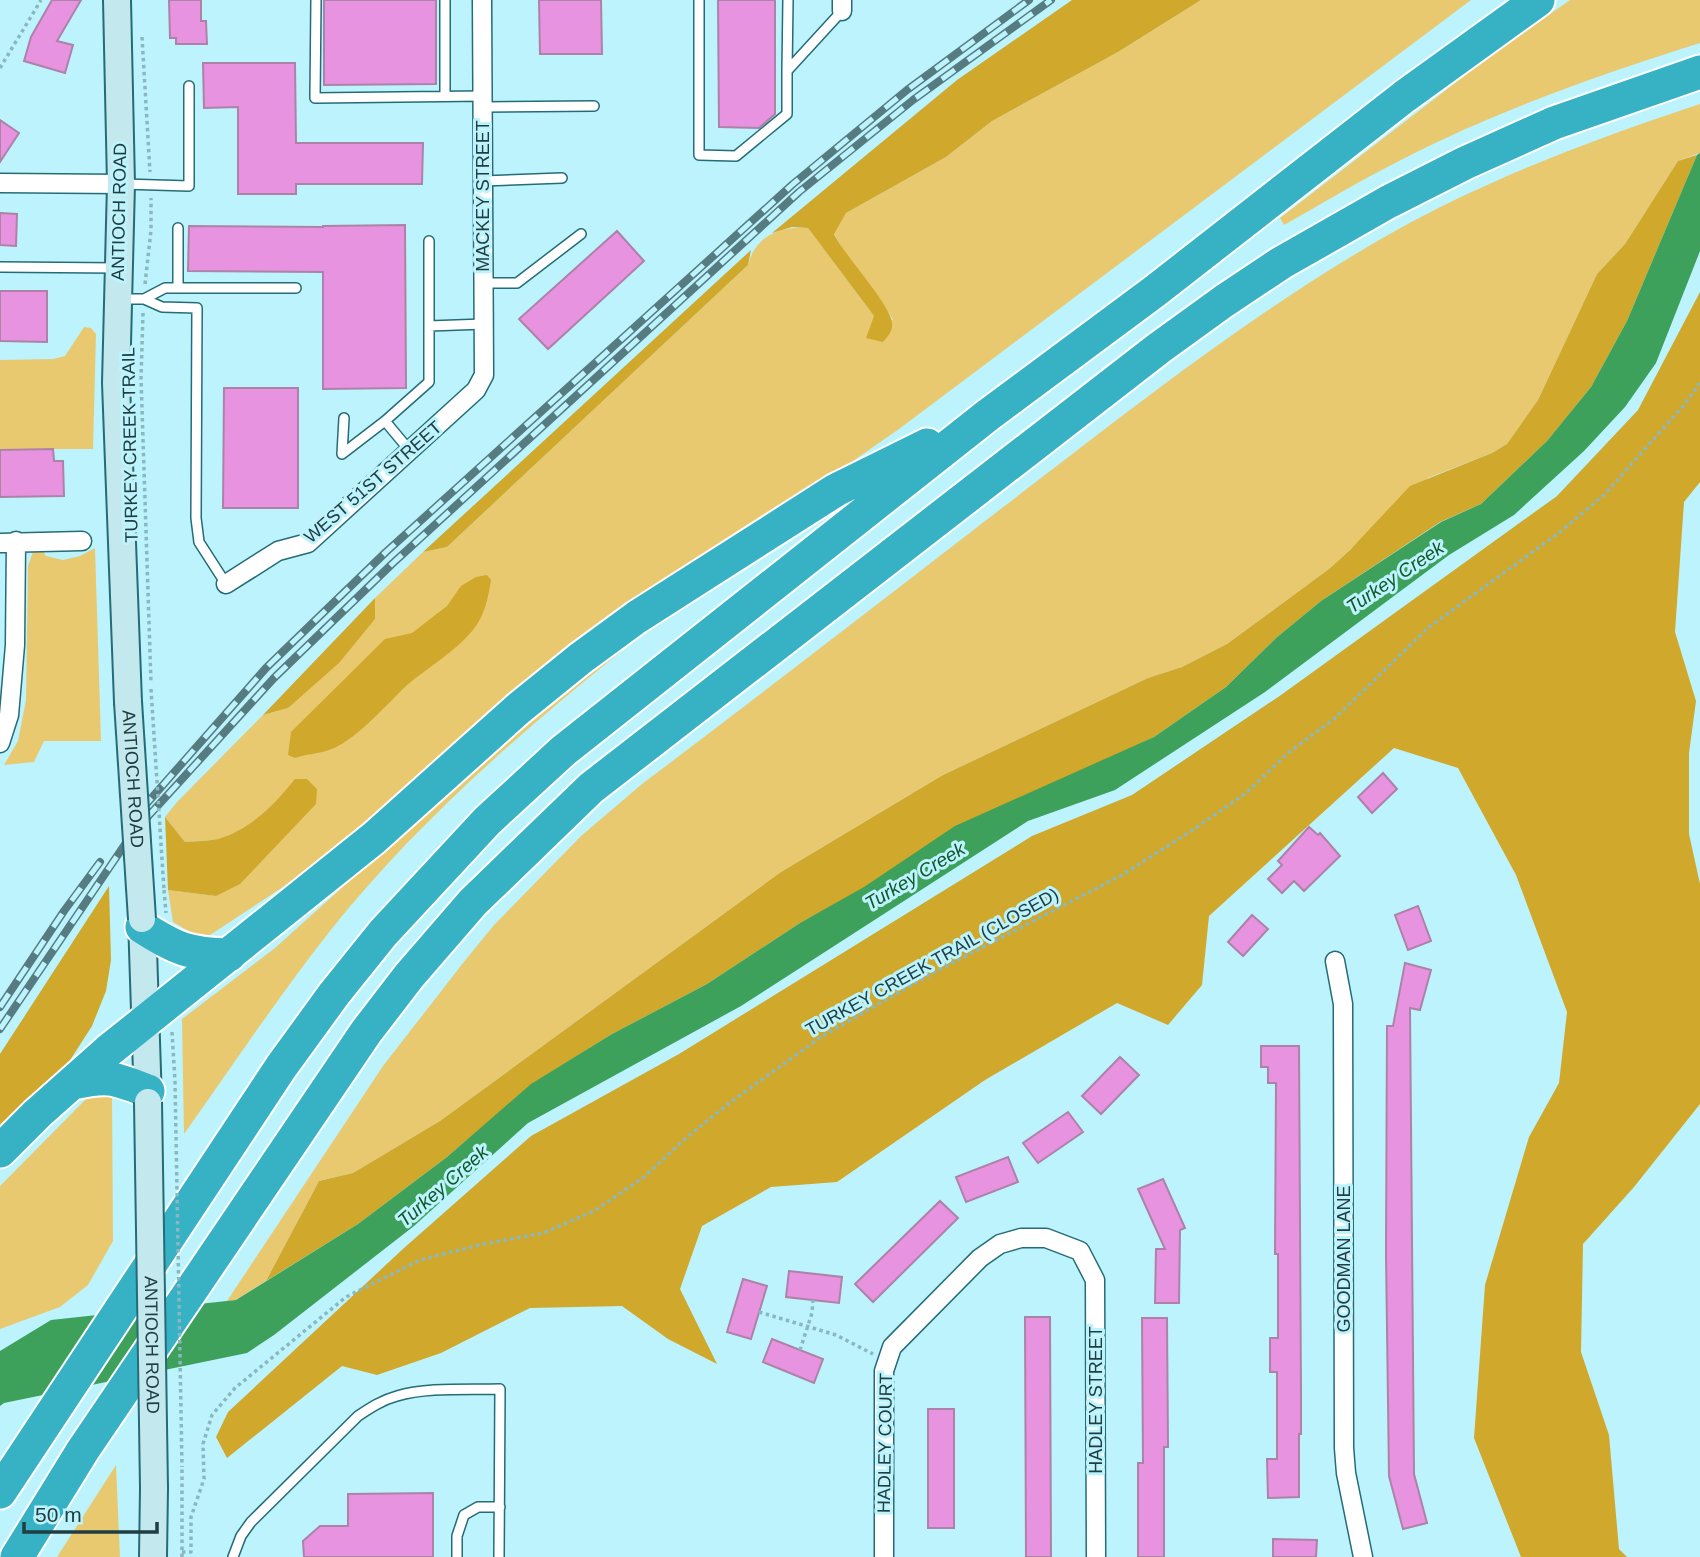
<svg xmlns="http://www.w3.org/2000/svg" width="1700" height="1557" viewBox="0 0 1700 1557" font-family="Arial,sans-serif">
	<rect width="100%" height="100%" fill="#bdf3fd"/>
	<path fill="#e9c970" d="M1201 0H1471L899 429 840 470 381 816 292 881 207 937H191L192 933 173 922 168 890 216 896 295 780C275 804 250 830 218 839 208 841 196 841 185 842L165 817 177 802 263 715 288 708 375 619V598L423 552 447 547 748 265C755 236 780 226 808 228L874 316 893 320C876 289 849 265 834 233L846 213 946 157 992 121 1118 52Z
		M1570 0H1700V43C1599 75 1496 111 1401 160 1361 180 1323 203 1284 225L1280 218 1490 56Z
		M1700 104V153L1678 161 1625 244 1597 274 1538 400 1507 444 1492 453 1428 478 1329 569 1227 644 1182 667 1148 678 943 775 781 872 440 1121 353 1173 319 1181 266 1281 236 1300 227 1301 383 1066 463 963 494 925 581 836 642 784C776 683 908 580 1041 478 1155 390 1269 302 1395 231 1492 177 1595 139 1700 104Z
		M84 327 91 328 96 334 93 449H0V360L53 359 65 356Z
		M35 546 41 548 46 556 63 560 80 556 95 548 101 741H44L34 762 4 765 18 741 26 700 28 566Z
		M646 632C535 719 418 820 330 931 279 996 232 1066 184 1134L182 1019 275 948 558 693Z
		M112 1095 113 1241 88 1285 60 1307 0 1329V1186L87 1098Z
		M116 1465 120 1557H57Z"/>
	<path fill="#cfa82c" d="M1072 0H1201L1118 52 992 121 946 157 846 213 834 234C844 255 891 305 892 323 893 331 888 336 883 342L866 338 874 316 808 228 792 227 772 233 957 80Z
		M1697 155 1627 321 1591 387 1547 441 1481 504 1440 522 1321 601 1276 638 1226 687 1154 737 1097 764 800 923 707 984 612 1034 532 1084 447 1157 358 1224 266 1281 319 1181 353 1173 440 1121 781 872 943 775 1148 678 1182 667 1227 644 1329 569 1350 550 1410 486 1492 453 1507 444 1538 400 1597 274 1625 244 1678 161Z
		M751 250 748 265 447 547 423 552Z
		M1700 292V482L1684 502 1675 632 1696 701 1689 753V834L1700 884V1104L1634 1187 1583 1244 1581 1352 1609 1435 1619 1549 1627 1557H1521L1474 1438 1485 1285 1529 1137 1559 1083 1567 1012 1516 875 1458 768 1394 748 1209 916 1202 985 1168 1025 1117 1003 985 1080 837 1182 771 1187 702 1226 680 1289 717 1364 668 1339 622 1306 530 1308 441 1353 377 1375 342 1366 227 1458 216 1437 228 1412 404 1248 531 1136 679 1054 1032 836 1132 795 1281 695 1557 496 1638 410Z
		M487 575 491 580C488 598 485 615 473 630 454 653 428 667 406 686 386 705 353 744 326 751 316 754 306 754 295 758L288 755 291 732 385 639 412 633 447 606 461 586 476 577Z
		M375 598V619L339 663 288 708 263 715Z
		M295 779H307L317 789 316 804 240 884 216 896 168 890 165 817 185 842C196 841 208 841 218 839 250 830 275 804 295 779Z
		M109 886 111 960 106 991 92 1026 65 1068 0 1128V1054Z"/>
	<path fill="#3ea15b" d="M1700 153V251L1656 363 1625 407 1584 451 1514 515 1449 555 1265 692 1115 790 1028 821 741 1006 528 1123 414 1226 274 1335 247 1353 4 1403 0 1406V1351L51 1320 236 1300 358 1224 447 1157 531 1084 612 1034 707 984 800 923 864 887 955 826 1154 737 1226 687 1276 638 1321 601 1441 522 1481 504 1547 441 1591 387 1627 321 1697 155Z"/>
	<path fill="#e793e0" stroke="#ac83a7" stroke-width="2" d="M52 0H81L57 41 73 45 65 73 24 61 31 37Z
		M169 0H201V21H206L207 44H176V38H170Z
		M324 0H436V84L324 85Z
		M539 0H601L602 54H540Z
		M718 0H775V114L759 128 719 127Z
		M203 63H295L296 143H423L422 184H296V194H238V107L204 108Z
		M0 120 19 133 0 162Z
		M0 213 17 214 16 246 0 245Z
		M405 225 406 388 323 389V272L188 271 189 226 323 227V226Z
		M617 231 644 261 548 349 519 319Z
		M0 291H47V342L0 341Z
		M224 388H298V508H223Z
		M53 449 54 461H63L64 496 0 497V450Z
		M1383 773 1397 789 1372 813 1358 797Z
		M1309 827 1318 835 1320 833 1340 856 1304 891 1294 881 1282 893 1268 879 1282 865 1278 861Z
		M1418 906 1431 941 1408 950 1395 915Z
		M1252 915 1268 929 1243 956 1228 942Z
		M1405 963 1431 970 1420 1010 1410 1008 1414 1474 1427 1523 1403 1529 1389 1476 1386 1253 1387 1026H1393Z
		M1261 1046H1299L1301 1396V1434H1299V1497L1268 1498 1267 1459H1277V1372H1270V1338H1278V1254H1275L1276 1083H1268V1067H1261Z
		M1120 1057 1139 1075 1101 1114 1082 1096Z
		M1068 1112 1083 1132 1038 1163 1023 1143Z
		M1008 1157 1018 1182 966 1202 956 1177Z
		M1163 1179 1185 1228 1180 1230 1179 1303H1155L1156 1249H1165L1138 1189Z
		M940 1201 958 1218 873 1302 855 1284Z
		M789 1271 842 1277 839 1303 786 1297Z
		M743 1279 767 1286 751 1339 727 1332Z
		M1025 1317H1050L1051 1557H1026Z
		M1142 1318H1167L1168 1447H1164V1557H1138V1463H1143Z
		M772 1339 823 1359 814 1383 763 1362Z
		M928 1409H954V1528H928Z
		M433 1493V1557H304L303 1541 320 1526H348V1494Z
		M1273 1539 1317 1540 1316 1557H1273Z"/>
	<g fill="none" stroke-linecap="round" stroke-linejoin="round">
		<defs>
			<path id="service" d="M316 0 315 98 483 96
				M445 0V96
				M699 0V155L736 156 787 114V71
				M788 0 787 71 842 11
				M483 107 594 106
				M483 181 562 178
				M123 184 189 186V86
				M178 228V288
				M0 267 117 268
				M484 283H517L581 234
				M120 299H144L162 307 197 308 196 518 199 542 226 584
				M144 299 165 288H296
				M429 326 484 324
				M344 418 342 454 385 421 410 451
				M385 421 429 382V241
				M233 1557 241 1536 251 1522 358 1416C370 1408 382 1400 397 1396 427 1387 468 1390 500 1389L499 1557
				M457 1557V1536L464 1515 478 1507H500"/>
			<path id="minor" d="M842 0V11
				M0 183 121 184
				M0 543 82 541
				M226 584 278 551 308 543 476 390 484 375 482 0
				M0 743 9 715 15 645 16 541
				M1335 961 1343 1004 1344 1448 1346 1473 1363 1557
				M884 1557V1371L892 1347 980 1258 1000 1244 1021 1238H1046L1080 1251 1095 1280 1096 1557"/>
			<path id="secondary" d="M117 0 121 184 116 383 128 702
				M142 919 148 1102
				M153 1557 154 1488"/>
			<path id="motorway" d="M142 927C176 949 189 954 229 955
				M73 1083C108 1075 114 1078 148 1091
				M0 1151 37 1114 108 1051 374 838 518 709 581 658 637 617 836 490 927 445
				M0 1492 281 1067 334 994 383 933 487 821 563 751 988 415 1155 291 1405 96 1538 0
				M17 1557 83 1450 366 1032 409 976 473 902 591 788 1159 348 1224 301 1281 263 1388 202 1465 163 1554 123 1700 72"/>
		</defs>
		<use href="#service" stroke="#246c77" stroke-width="12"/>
		<use href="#minor" stroke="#246c77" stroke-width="21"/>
		<use href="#secondary" stroke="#246c77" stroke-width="30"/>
		<use href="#motorway" stroke="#fff" stroke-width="37"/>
		<path stroke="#8ab8c0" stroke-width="3.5" stroke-dasharray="3.5 3.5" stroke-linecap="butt" d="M142 37 150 172
			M0 68 41 0
			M145 284 151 230V198
			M143 313 141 378 151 683
			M164 890 166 913
			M172 1032 175 1081
			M759 1312 836 1335 873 1354
			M800 1350 812 1313 813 1300
			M182 1552H191V1517L204 1479 203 1444 212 1415 235 1388 346 1297 420 1260 479 1245 543 1233 594 1211 644 1177 687 1137 728 1104 821 1037 929 975 1122 875 1194 829 1246 793 1288 753 1335 718 1429 627 1560 532 1605 494 1683 406 1700 383
			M182 1557V1467"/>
		<use href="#service" stroke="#fff" stroke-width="9"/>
		<use href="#minor" stroke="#fff" stroke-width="18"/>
		<use href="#secondary" stroke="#c3e8ed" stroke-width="26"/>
		<use href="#motorway" stroke="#37b1c4" stroke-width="33"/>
		<defs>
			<path id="rail" d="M141 810 266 668 386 552 793 184 907 90 1029 0
				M0 1007 64 911 100 862
				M0 1029 132 834 274 678 392 564 799 192 913 100 1051 0"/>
		</defs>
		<use href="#rail" stroke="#567c82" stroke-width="8"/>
		<use href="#rail" stroke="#bdf3fd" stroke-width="5" stroke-dasharray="16" stroke-linecap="butt"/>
		<defs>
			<g id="secondary-bridge">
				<path id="s1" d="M128 702 142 919"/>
				<path id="s2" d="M148 1102 154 1488"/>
			</g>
		</defs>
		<use href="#secondary-bridge" stroke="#246c77" stroke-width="30" stroke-linecap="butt"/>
		<path stroke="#8ab8c0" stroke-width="3.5" stroke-dasharray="3.5 3.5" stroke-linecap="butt" d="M151 689 164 890
			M175 1081 182 1467"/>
		<use href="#secondary-bridge" stroke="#c3e8ed" stroke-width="26"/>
	</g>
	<g text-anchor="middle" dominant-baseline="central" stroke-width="6" stroke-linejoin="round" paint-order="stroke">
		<g font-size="18" fill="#203d42" stroke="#bdf3fd">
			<text transform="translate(483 196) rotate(-90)">MACKEY STREET</text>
			<text transform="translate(119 212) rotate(-89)">ANTIOCH ROAD</text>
			<text transform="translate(130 445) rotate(-91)">TURKEY CREEK TRAIL</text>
			<text transform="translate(373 482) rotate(-41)">WEST 51ST STREET</text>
			<text stroke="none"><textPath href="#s1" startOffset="77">ANTIOCH ROAD</textPath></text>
			<text transform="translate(932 962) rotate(-29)">TURKEY CREEK TRAIL (CLOSED)</text>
			<text transform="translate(1344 1259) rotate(-90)">GOODMAN LANE</text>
			<text stroke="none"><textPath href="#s2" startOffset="243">ANTIOCH ROAD</textPath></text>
			<text transform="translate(1096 1400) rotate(-90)">HADLEY STREET</text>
			<text transform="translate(885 1443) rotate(-89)">HADLEY COURT</text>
		</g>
		<g font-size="19" font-style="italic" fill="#105829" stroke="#bdf3fd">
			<text transform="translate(1395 577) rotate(-34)">Turkey Creek</text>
			<text transform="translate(915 876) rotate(-31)">Turkey Creek</text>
			<text transform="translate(443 1186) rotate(-41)">Turkey Creek</text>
		</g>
	</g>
	<path d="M24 1522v10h133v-10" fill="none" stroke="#203d42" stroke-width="3.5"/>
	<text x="35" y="1522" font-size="21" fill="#203d42" stroke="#bdf3fd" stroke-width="5" paint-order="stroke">50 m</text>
</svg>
